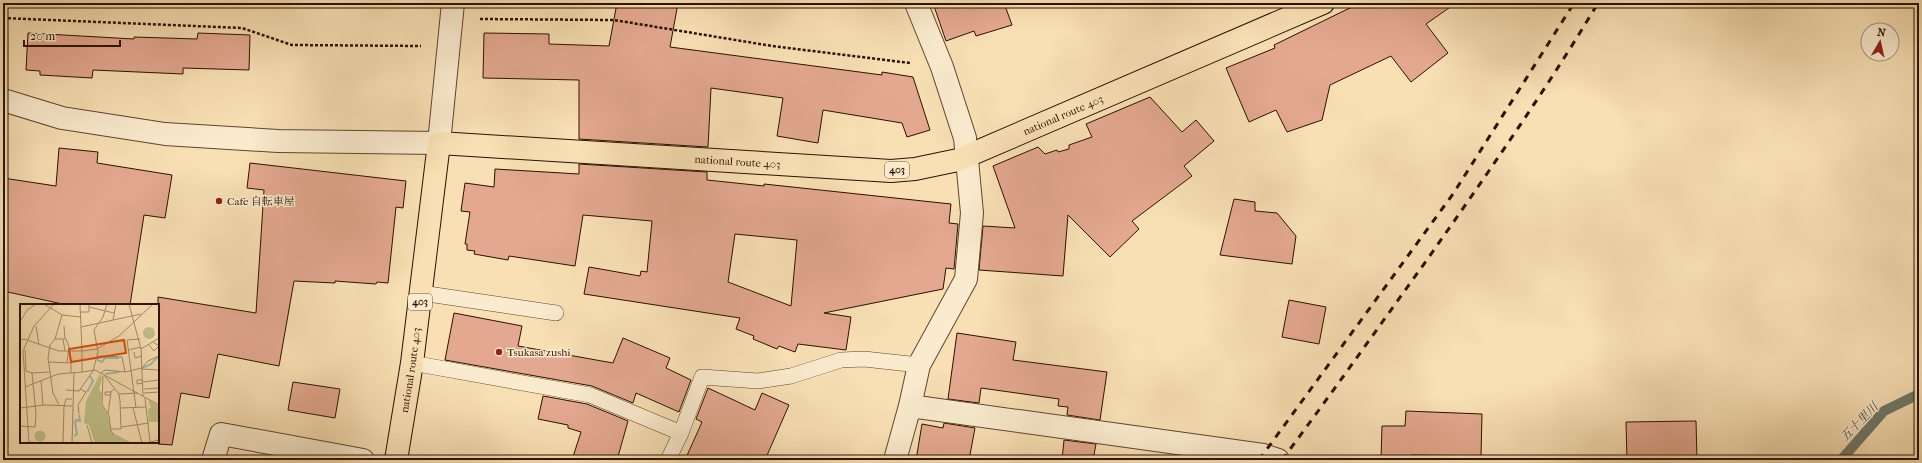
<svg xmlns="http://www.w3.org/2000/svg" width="1922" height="463" viewBox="0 0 1922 463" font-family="'IM FELL French Canon','Noto Serif JP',serif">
	<rect width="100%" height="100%" fill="#f8e0b4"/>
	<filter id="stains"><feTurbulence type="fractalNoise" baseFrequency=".005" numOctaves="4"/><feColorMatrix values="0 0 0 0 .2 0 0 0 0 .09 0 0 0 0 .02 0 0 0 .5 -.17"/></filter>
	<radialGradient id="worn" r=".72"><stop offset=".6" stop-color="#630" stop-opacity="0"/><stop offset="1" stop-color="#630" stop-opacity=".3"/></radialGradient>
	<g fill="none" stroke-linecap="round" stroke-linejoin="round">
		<path stroke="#6f786b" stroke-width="10" d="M1841 460 1884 411 1919 394"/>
	</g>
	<path fill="#e3a88f" stroke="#2b1101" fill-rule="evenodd" d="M617 3H678L670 47 882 75V72L913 77 930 130 907 137 902 123 823 110 818 143 777 136 783 98 711 88 708 147 579 139V80L483 78 484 33 549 34V44L609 46Z
		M933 3H1004L1012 25 976 36 974 31 946 41Z
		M1360 3H1456L1426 24 1448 53 1411 82 1391 56 1330 85 1322 120 1287 132 1276 110 1249 122 1226 68 1275 48 1274 45Z
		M28 33 134 39V37L197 39 198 33 250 35 249 70 183 68V74L93 70 92 78 40 75V71L26 70Z
		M1150 97 1182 132 1196 120 1214 141 1184 166 1192 176 1132 221 1139 229 1110 257 1068 215 1063 276 979 270 983 226 1015 228 993 166 1038 147 1045 154 1057 150 1058 152 1069 149V145L1092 137 1086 124Z
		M59 148 98 152 97 163 172 175 165 218 144 215 130 305H67L3 291V178L56 186Z
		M250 163 406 181 403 208 396 207 388 283 377 282 376 284 335 281V283L294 281 279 366 218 354 209 398 181 393 172 445 158 444V297L256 313 264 190 247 188Z
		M579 164 707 172V180L764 186V184L951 204 949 223 958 224 954 269 946 268 943 289 824 313 851 317 846 350 798 344 795 352 779 346 777 349 753 339 754 336 736 329 740 318 584 294 589 267 640 276 641 271 647 272 652 221 583 215 575 266 509 256 508 260 474 254 475 251 467 250V244H465L470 212 461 211 465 183 494 187 495 169 579 174ZM735 234 797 240 791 306 728 282Z
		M1234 199 1255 202V211L1277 213 1296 236 1292 264 1220 255Z
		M1289 300 1326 307 1319 344 1282 337Z
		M454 313 522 326 518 346 613 363 623 338 670 358 666 368 691 380 679 412 636 393 633 403 592 386 445 360Z
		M957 333 1016 342 1013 360 1107 372 1100 420 1067 415 1068 407 1058 406 1059 399 981 388 979 403 948 399Z
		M293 382 340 389 335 418 288 410Z
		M708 388 755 410 762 393 789 405 765 460H685L702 422 696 419Z
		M543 396 587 404 628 421 617 460H572L581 432 568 428V425L538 419Z
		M1406 411 1482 414 1481 456 1411 455V460H1381L1382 426H1405Z
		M1696 421 1697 460H1627L1626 422Z
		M944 423 975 428 969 460H916L922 424 943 428Z
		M1064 440 1096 444 1093 460H1062Z"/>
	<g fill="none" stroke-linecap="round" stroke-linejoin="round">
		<defs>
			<path id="service" d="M421 293 556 313
				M412 363 590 395 681 433
				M668 460 681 433 702 377 758 381 791 376 841 360 864 359 919 365"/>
			<path id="minor" d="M910 406 1263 455 1278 460
				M213 460 221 434 363 460
				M895 460 910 406 919 365 966 279 972 213 965 138 942 67 916 3"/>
			<path id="tertiary" d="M3 100 62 118 165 134 278 141 439 143 453 3"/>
			<g id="trunk">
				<path id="s1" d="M396 460 412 363 439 143 891 171 915 169 958 160 1323 3"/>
			</g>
		</defs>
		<use href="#service" stroke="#5e452e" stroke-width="16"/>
		<use href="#minor" stroke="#5e452e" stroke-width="24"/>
		<use href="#tertiary" stroke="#5e452e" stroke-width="24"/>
		<use href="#trunk" stroke="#2b1101" stroke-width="24"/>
		<path stroke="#2b1101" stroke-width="2.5" stroke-dasharray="3 2" stroke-linecap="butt" d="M3 18 242 28 292 45 421 46
			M480 19 614 20 772 46 910 63"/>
		<use href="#service" stroke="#faebce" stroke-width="15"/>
		<use href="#minor" stroke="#faebce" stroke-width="22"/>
		<use href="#tertiary" stroke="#faebce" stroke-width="22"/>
		<use href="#trunk" stroke="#f8e0b4" stroke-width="22"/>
		<path stroke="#2b1101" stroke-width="3" stroke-dasharray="7 7" stroke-linecap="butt" d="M1259 460 1453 194 1574 3
			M1282 460C1332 393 1380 325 1429 257 1487 174 1546 90 1598 3"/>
	</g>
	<g fill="#8f2418" stroke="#faebce" stroke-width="1.5">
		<circle cx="219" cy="201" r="4"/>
		<circle cx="499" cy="352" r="4"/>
	</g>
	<g text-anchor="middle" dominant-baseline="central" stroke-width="3" stroke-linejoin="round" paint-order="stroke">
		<g fill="#faebce" stroke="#69523e" stroke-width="1">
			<rect x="885" y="162" width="24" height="16" rx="3"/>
			<rect x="408" y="294" width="24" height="16" rx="3"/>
		</g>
		<g font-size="10" font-weight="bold" fill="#2b1101">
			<text x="897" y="170">403</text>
			<text x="420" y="302">403</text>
		</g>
		<g font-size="11" fill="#2b1101" stroke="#faebce">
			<text stroke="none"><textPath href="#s1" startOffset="955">national route 403</textPath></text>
			<text stroke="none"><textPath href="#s1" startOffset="619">national route 403</textPath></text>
			<text stroke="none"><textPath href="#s1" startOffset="91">national route 403</textPath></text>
		</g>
		<g font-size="11" fill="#2b1101" stroke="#faebce" text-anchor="start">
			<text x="227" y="201">Cafe 自転車屋</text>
			<text x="507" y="352">Tsukasa zushi</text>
		</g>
		<g font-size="12" font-style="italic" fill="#534d3f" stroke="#faebce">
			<text transform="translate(1859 422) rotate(-46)">五十里川</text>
		</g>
	</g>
	<g transform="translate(20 304)">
		<rect width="139" height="139" fill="#f8e0b4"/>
		<path d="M123 29a6 6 0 1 1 12 0a6 6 0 1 1-12 0ZM80 70 82 74 79 85 82 90 81 100 88 112 91 128 112 139H75L69 121 64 119 66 97ZM128 96 139 102V118H129L128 105 131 104ZM14.5 132a5.5 5.5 0 1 1 11 0a5.5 5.5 0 1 1-11 0Z" fill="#c2c18a"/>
		<path fill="none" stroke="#9dbdb1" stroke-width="2" d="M77 56 82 58 85 54H99M122 64 130 61 138 53M85 70 99 68M67 88 73 77 70 72M54 132 57 130 55 119 56 116 60 117 59 111"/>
		<path fill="none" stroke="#a68d6c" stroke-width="1" d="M24 0 42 11 61 13M69 0V3L94 9M109 0 121 45 123 92M61 8H69V3M93 16 96 0M0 18 7 6 16 0M16 22 19 41M44 22 45 35M61 23 121 10M35 35H46L49 43 47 58M43 35 45 47M0 36 4 35 39 47H62L60 0M129 41 134 47 139 42 133 38M121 45 139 34M108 46 121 43M114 48 115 54 122 52M77 52 102 53 105 68M28 58 51 59V69M122 65 139 66M62 68 75 66 139 101M12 69 29 68M81 69 85 66 105 68 122 64 128 57 139 52M84 71 99 90 100 97 101 125H90M83 72 82 100 89 112 91 127 94 131M123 76H117V80L123 79M21 77 23 101M123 78 139 76M5 83 38 70 62 68V47L77 45 99 32 133 0M124 85 139 84M46 86 59 87 73 67 78 48 74 26 83 13 87 0M124 89 139 88M99 90 118 89M91 91H85V88H91M125 94 130 138 139 136M39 101 33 89 28 54 30 41 35 35 42 11M0 104 25 101 52 102M101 104 126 103M113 104 122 139M116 104 107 36 120 35M59 110 58 101 66 88 60 85M88 110 91 88 94 85M67 121 72 139M0 122 15 123 16 110 12 69 6 67 5 46M101 123 129 119M9 138 22 139M9 139 3 47 14 22 34 0M43 139 44 102 46 95H52M52 139 54 69"/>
		<path fill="#d5520b" fill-opacity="0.15" stroke="#d5520b" stroke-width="2" d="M104 36 106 49 51 58 49 45Z"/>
		<rect width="139" height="139" fill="none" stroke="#2b1101" stroke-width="2"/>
	</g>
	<rect width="1922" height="463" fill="none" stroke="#f8e0b4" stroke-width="16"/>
	<rect x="4" y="4" width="1914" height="455" fill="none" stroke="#2b1101" stroke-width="2"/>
	<rect x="8" y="8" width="1906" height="447" fill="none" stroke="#2b1101"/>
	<g transform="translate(1880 42) rotate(9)"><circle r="19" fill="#faebce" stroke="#a7947c"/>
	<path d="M0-3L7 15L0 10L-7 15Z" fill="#8f2418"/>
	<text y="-6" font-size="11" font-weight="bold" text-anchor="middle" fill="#2b1101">N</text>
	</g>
	<path d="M24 40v6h96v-6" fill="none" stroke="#2b1101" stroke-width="2"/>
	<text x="30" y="40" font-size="12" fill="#2b1101" stroke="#faebce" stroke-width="3" paint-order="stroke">20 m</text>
	<rect width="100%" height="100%" filter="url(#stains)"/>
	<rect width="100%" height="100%" fill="url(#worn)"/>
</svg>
